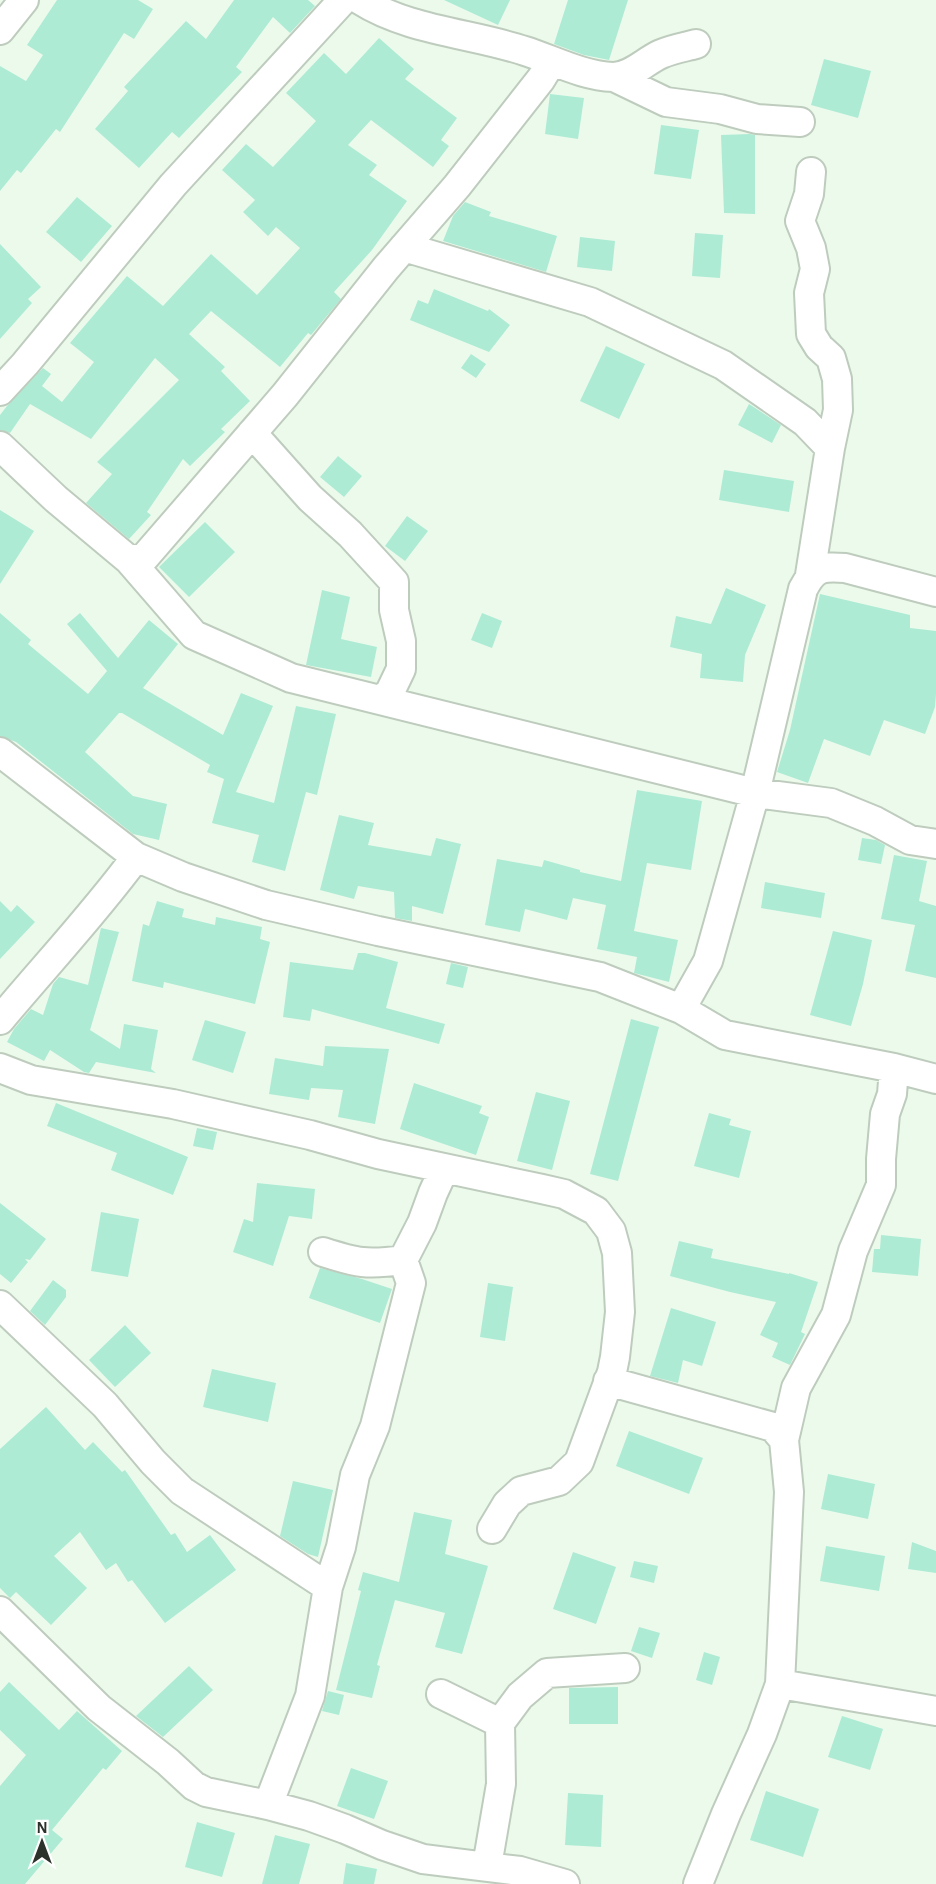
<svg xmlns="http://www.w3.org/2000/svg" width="936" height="1884" viewBox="0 0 936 1884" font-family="'Alegreya Sans',sans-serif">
	<rect width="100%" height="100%" fill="#ecfaec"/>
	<path fill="#adebd5" d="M57 0H138L153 9 134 39 124 33 60 132 56 129 21 173 17 170 0 191V66L26 81 43 55 27 45Z
		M234 0H308L315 6 290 33 273 17 236 67 242 72 179 138 172 132 139 168 95 129 128 91 124 87 186 21 206 39Z
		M444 0H510L498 25Z
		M568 0H628L609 60 584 55 554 44Z
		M379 38 414 69 405 79 457 118 441 140 449 146 433 167 371 120 348 145 377 165 369 175 407 201 372 250 334 292 341 299 311 335 308 333 280 367 211 311 189 334 225 367 221 371 250 401 221 429 225 432 190 466 183 459 147 512 151 515 129 539 86 503 112 474 97 462 179 380 155 358 91 439 30 404 10 433 0 430V415L7 406 43 368 51 374 42 386 62 402 94 362 70 343 127 276 163 306 211 254 257 295 300 248 276 227 268 236 243 212 255 200 222 170 246 144 273 167 316 121 286 93 324 53 346 74Z
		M824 59 871 71 858 118 811 105Z
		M550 94 584 98 578 139 545 134Z
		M661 125 699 130 691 179 654 174Z
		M750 134 755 135V214L724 213 721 135Z
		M77 197 112 226 81 262 46 232Z
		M465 202 491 212 489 216 557 236 546 272 443 241 453 216Z
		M695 233 723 235 720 278 692 276Z
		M580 237 615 241 612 271 577 267Z
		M0 244 41 287 28 299 32 303 0 339Z
		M434 289 488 311 489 309 510 325 489 352 410 320 418 300 428 304Z
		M606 346 645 364 619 419 580 401Z
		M471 354 486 364 476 378 461 368Z
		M749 404 781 425 772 443 738 425Z
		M338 456 362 476 344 497 320 477Z
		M724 470 794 481 789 512 719 500Z
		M0 510 34 531 0 584Z
		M407 516 428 531 405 561 385 546Z
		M205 522 235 552 189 597 159 567Z
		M726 588 766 605 745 655 743 682 700 678 702 654 670 647 676 616 711 624Z
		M322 590 350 597 341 639 377 647 371 677 306 665Z
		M820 594 910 615V628L936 631V694L935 707 925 734 884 720 870 756 824 739 808 783 777 772 790 730Z
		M0 613 31 640 28 644 88 694 107 671 67 624 80 613 118 658 149 620 178 644 143 688 223 735 241 693 273 706 236 792 274 803 296 706 336 714 317 795 306 792 285 871 252 862 259 835 212 823 224 779 207 772 210 765 122 713H119L85 752 133 796 167 804 159 840 133 834 16 742 0 736Z
		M482 613 502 621 492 648 471 640Z
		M637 790 702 801 691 870 647 863 634 931 678 940 669 982 634 973 637 957 597 949 606 905 573 898 567 920 525 909 520 932 485 925 497 859 542 867 544 860 580 870V872L621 881Z
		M339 815 374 823 368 845 431 856 436 838 461 844 443 914 412 906V921L395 918 394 892 358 886 354 899 320 890Z
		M862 838 876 840 885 845 881 864 858 860Z
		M894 855 927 861 919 901 936 906V978L905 971 915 925 881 919Z
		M765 882 825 893 821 918 761 908Z
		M0 901 11 912 17 905 35 922 0 959Z
		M157 901 184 909 182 917 215 925 216 917 262 927 260 939 270 942 255 1004 164 982 163 988 132 981 143 924 149 926Z
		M101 928 119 932 90 1030 120 1049 124 1024 158 1030 151 1069 156 1073 96 1062 89 1073 84 1072 50 1050 44 1061 7 1042 14 1029 31 1009 43 1015 53 984 59 977 88 985Z
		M833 931 872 940 863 984 851 1026 810 1015Z
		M358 953H365L398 962 386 1008 445 1024 439 1044 312 1009 310 1021 283 1017 290 962 353 970Z
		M451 963 468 967 463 988 446 984Z
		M631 1019 659 1027 618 1181 590 1174Z
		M205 1020 246 1032 233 1073 192 1060Z
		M325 1046 389 1049 375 1124 338 1117 343 1090 311 1088 309 1100 269 1094 275 1058 323 1066Z
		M414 1083 482 1106 479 1113 489 1117 476 1155 400 1129Z
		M536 1092 570 1101 552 1170 517 1161Z
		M56 1103 188 1157 173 1195 111 1170 117 1153 47 1126Z
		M709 1113 731 1119 729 1125 751 1131 739 1178 694 1166Z
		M197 1128 217 1132 213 1150 193 1146Z
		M257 1183 315 1189 312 1219 289 1216 273 1266 233 1252 244 1219 253 1222Z
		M0 1203 46 1239 30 1260 25 1259 28 1262 11 1283 0 1274Z
		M101 1212 139 1219 128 1277 91 1271Z
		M881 1235 921 1239 918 1276 872 1272 874 1249H880Z
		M679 1241 713 1249 711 1258 789 1274V1273L818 1282 801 1332 805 1334 790 1365 772 1357 778 1343 760 1335 776 1302 730 1292 670 1276Z
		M320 1268 362 1279 392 1289 380 1323 309 1298Z
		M53 1280 66 1290V1297L45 1325 30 1311Z
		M488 1283 513 1287 505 1341 480 1337Z
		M671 1308 716 1322 702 1366 683 1360 678 1383 650 1376Z
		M125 1325 151 1353 115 1387 89 1360Z
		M212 1369 276 1383 268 1422 203 1407Z
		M46 1407 85 1450 93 1442 122 1472 125 1470 171 1535 175 1533 187 1552 210 1535 236 1570 165 1623 132 1580 128 1582 116 1563 106 1570 80 1532 54 1556 87 1588 51 1625 16 1592 10 1598 0 1588V1449Z
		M629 1431 703 1458 689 1494 616 1466Z
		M828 1474 875 1484 868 1519 821 1509Z
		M293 1481 333 1490 318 1557 308 1554 280 1536Z
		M414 1512 452 1520 445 1554 488 1566 462 1654 435 1647 445 1613 395 1600 377 1665 380 1666 372 1698 336 1690 361 1591 358 1590 363 1572 399 1582Z
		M912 1542 936 1551V1573L908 1569Z
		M826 1546 885 1556 879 1591 820 1581Z
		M573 1552 616 1567 596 1624 553 1609Z
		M634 1561 658 1566 654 1583 630 1577Z
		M639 1627 660 1633 652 1658 631 1651Z
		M704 1652 720 1657 712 1685 696 1680Z
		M189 1666 213 1690 163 1737 136 1716Z
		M9 1682 59 1730 77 1711 122 1751 106 1770 103 1768 52 1830 63 1839 25 1884H0V1786L26 1755 0 1730V1692Z
		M618 1687V1724H569V1688Z
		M328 1691 344 1695 339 1715 322 1711Z
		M842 1716 883 1729 870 1770 828 1757Z
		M351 1768 388 1781 374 1819 337 1806Z
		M766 1791 819 1809 803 1857 750 1840Z
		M568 1793 603 1795 601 1847 565 1845Z
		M197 1822 235 1833 222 1877 185 1867Z
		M275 1835 310 1844 299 1884H262Z
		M346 1863 377 1869 374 1884H343Z"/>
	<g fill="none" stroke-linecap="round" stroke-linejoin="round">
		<defs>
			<path id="minor" d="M360 0C409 31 471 33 525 51 553 60 583 76 613 77 631 77 645 61 661 54 672 49 685 47 696 44
				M0 30 24 0
				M614 77 666 102 720 109 757 119 800 122
				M811 172 809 194 800 221 811 248 815 269 809 293 811 334 819 347 831 358 837 379 838 410 830 448
				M404 247 590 302 723 365 805 422 830 448 810 575
				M0 391 25 364 173 185 343 0
				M252 433 310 498 350 534 394 582V610L401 641V669L390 692 381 700
				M0 446 56 499 129 560 144 558 285 395 386 268 457 186 541 79 552 61
				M129 560 194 635 291 678 755 793 831 803 875 821 910 840 936 844
				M0 752 136 857 183 877 266 905 378 931 600 977 681 1009 725 1035 894 1068 936 1079
				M681 1009 708 961 755 793 803 589C814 568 821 566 845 568L936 592
				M0 1020C45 966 94 914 136 857
				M0 1068 31 1080 173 1104 310 1135 378 1154 542 1189 564 1194 596 1211 611 1231 617 1253 620 1312 615 1357 612 1372 579 1462 559 1481 521 1491 507 1504 492 1529
				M323 1252C357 1263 367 1265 403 1260
				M0 1305 105 1405 153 1462 182 1491 328 1587
				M608 1381 773 1427 784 1440 789 1492 780 1684 762 1734 726 1814 698 1884
				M784 1440 796 1388 836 1315 853 1251 881 1185V1159L885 1114 892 1094 894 1068
				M0 1611 99 1708 168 1762 194 1786 206 1792 268 1805 309 1816 345 1829 382 1845 423 1859 520 1871 565 1884
				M780 1684 936 1711
				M441 1694 500 1723
				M268 1805 310 1696 328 1587 341 1547 355 1475 375 1426 411 1283 403 1260 422 1223 433 1193 444 1169
				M487 1866 501 1784 500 1723 520 1696 547 1673 625 1668"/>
		</defs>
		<use href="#minor" stroke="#beccbe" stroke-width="32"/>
		<use href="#minor" stroke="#fff" stroke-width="28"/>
	</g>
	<g transform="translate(42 1842)" stroke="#ffffff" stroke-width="4.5" paint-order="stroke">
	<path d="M0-4.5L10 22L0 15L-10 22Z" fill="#2b312b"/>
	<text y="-9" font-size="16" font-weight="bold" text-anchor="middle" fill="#2b312b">N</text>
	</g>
</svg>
